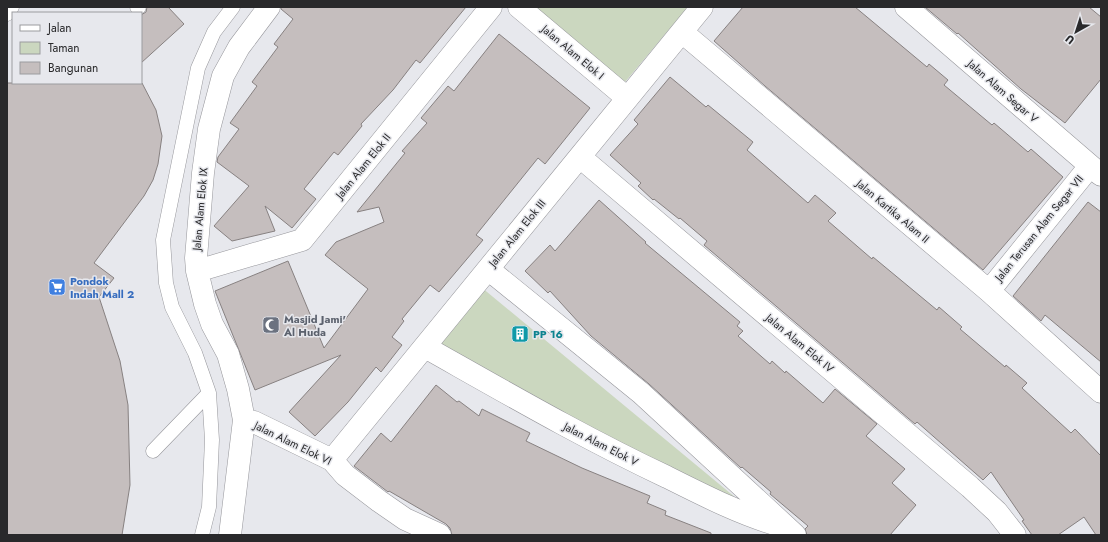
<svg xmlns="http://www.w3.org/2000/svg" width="1108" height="542" viewBox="0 0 1108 542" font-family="Jost,sans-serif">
	<rect width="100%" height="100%" fill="#e7e8ed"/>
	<path fill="#cbd7bf" d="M534 7H688L625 82Z
		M481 287 759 517 437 346Z"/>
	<path fill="#c5bebe" stroke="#878181" d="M147 7H168L184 24 141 63V15L146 12Z
		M281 7H466L420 63 416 60 393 90 361 124 362 126 338 155 334 152 304 189 316 199 292 228 265 206 275 231 232 241 214 226 249 186 217 162 218 157 239 129 230 123 257 86 252 82 278 47 274 44 293 19 281 9Z
		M743 7H855L927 67 929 64 948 80 944 85 992 125 994 123 1028 152 1031 149 1063 177 983 270 765 86 714 41Z
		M925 7H1089L1101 17V79L1065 123 1021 89 958 33 957 34Z
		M499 34 590 108 545 164 538 158 476 235 483 240 439 292 430 285 402 319 404 321 392 337 402 345 381 372 376 367 348 402 315 436 289 412 341 355 255 390 215 291 288 261 324 348 368 289 325 255 336 242 384 222 379 207 357 212 405 153 402 151 427 123 421 118 448 86 454 91Z
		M670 77 706 107 708 105 753 142 747 150 808 203 815 195 836 213 828 221 872 259 873 257 937 310 939 307 962 327 960 329 1005 367 1006 365 1027 383 1022 388 1071 433 1075 429 1101 456V535H1096L1084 517 1058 535H1032L1022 521 1024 520 991 472 983 480 917 422 915 424 704 245 707 241 680 218 679 219 654 199 653 200 638 186 641 183 610 155 638 124 634 120Z
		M7 83H142L156 110 162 136 158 164 153 180 144 196 94 263 114 278 99 297 120 361 128 405 130 485 122 535H7Z
		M599 200 646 242 645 243 740 322 737 326 743 331 738 336 770 364 772 361 785 373 786 371 823 403 835 389 877 424 866 436 905 469 892 483 916 505 890 535H807L805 529 808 526 770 494 771 492 742 467 741 468 649 384 591 336 550 291 548 293 525 271 550 245 555 251Z
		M1088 202 1101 212V362L1045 315 1041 321 1013 296Z
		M436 385 457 402 459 401 479 416 482 409 530 433 526 441 582 468 650 496 647 503 666 511 665 515 711 533V535H452L450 528 446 524 389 491 388 492 354 466 381 433 391 442Z"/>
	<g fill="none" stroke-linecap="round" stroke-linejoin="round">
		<defs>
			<path id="service" d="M137 7H139
				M7 14 12 7
				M153 451 209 393
				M202 535 209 507 212 440 209 393 195 353 172 307 166 283 163 240 198 68 214 32 233 7"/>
			<path id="minor" d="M519 7 627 98
				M906 7 1101 175
				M682 32 989 291 1101 392
				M580 157 970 487 997 512 1015 535
				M488 269 641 393 795 535
				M197 271 302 240 491 7
				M989 291 1090 166
				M425 347C505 392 584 438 667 477 703 495 740 514 778 525
				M244 420 254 422 332 460 345 475 379 501 405 519 440 535
				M332 460 702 7
				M230 535 244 420 238 389 228 354 212 324 205 304 197 271 196 258 203 173 209 129 223 76 239 47 269 7"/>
		</defs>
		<use href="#service" stroke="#96969b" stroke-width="15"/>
		<use href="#minor" stroke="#96969b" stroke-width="23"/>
		<use href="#service" stroke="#fff" stroke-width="14"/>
		<use href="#minor" stroke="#fff" stroke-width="22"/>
	</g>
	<defs>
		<symbol id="supermarket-square" viewBox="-11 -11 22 22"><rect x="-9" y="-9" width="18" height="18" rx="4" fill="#3f7fe0" stroke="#e7e8ed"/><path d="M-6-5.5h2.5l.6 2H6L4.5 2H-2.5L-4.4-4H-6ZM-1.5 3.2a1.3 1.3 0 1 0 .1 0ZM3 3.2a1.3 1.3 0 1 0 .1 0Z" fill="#fff"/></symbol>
		<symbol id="mosque-square" viewBox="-11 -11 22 22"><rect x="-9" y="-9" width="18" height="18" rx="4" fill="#6b7280" stroke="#e7e8ed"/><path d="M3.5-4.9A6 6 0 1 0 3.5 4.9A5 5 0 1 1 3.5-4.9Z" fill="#fff"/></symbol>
		<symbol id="building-square" viewBox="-11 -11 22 22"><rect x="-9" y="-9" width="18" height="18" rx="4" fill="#0f9aa8" stroke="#e7e8ed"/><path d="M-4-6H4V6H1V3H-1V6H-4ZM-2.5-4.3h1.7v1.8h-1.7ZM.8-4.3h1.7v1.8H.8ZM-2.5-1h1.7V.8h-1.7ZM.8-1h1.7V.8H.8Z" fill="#fff"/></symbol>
	</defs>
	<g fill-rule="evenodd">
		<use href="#supermarket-square" x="47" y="277" width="20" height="20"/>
		<use href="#mosque-square" x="261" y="315" width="20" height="20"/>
		<use href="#building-square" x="510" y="324" width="20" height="20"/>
	</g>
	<g text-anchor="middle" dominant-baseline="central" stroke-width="3" stroke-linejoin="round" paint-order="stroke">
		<g font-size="11" fill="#29292b" stroke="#e7e8ed">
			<text transform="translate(573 52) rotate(40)">Jalan Alam Elok I</text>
			<text transform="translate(1003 91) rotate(41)">Jalan Alam Segar V</text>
			<text transform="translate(363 166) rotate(-51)">Jalan Alam Elok II</text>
			<text transform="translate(200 209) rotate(-85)">Jalan Alam Elok IX</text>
			<text transform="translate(893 211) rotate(40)">Jalan Kartika Alam II</text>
			<text transform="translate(1039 228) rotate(-51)">Jalan Terusan Alam Segar VII</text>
			<text transform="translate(517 233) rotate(-51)">Jalan Alam Elok III</text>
			<text transform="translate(800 343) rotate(40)">Jalan Alam Elok IV</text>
			<text transform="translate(293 443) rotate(26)">Jalan Alam Elok VI</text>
			<text transform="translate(601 444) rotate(27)">Jalan Alam Elok V</text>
		</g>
		<g font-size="11" font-weight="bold" fill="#366cbe" stroke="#e7e8ed" text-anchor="start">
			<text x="70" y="281">Pondok<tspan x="70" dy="13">Indah Mall 2</tspan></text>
		</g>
		<g font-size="11" font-weight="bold" fill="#5b616d" stroke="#e7e8ed" text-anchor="start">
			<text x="284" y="319">Masjid Jami'<tspan x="284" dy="13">Al Huda</tspan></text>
		</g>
		<g font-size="11" font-weight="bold" fill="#0d838f" stroke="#e7e8ed" text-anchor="start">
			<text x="533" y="334">PP 16</text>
		</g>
	</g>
	<rect width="1108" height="542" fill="none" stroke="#29292b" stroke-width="16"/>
	<rect x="12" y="12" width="130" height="72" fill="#e7e8ed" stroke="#9b9c9f"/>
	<rect x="20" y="25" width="20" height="6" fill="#ffffff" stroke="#9b9c9f"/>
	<text x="48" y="32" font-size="12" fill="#29292b">Jalan</text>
	<rect x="20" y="42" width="20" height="12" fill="#cbd7bf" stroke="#9b9c9f"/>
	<text x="48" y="52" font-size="12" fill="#29292b">Taman</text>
	<rect x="20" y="62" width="20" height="12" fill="#c5bebe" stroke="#9b9c9f"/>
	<text x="48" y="72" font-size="12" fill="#29292b">Bangunan</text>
	<g transform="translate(1076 32) rotate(219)" stroke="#e7e8ed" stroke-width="3" paint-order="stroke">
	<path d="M0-3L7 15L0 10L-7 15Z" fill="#29292b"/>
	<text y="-6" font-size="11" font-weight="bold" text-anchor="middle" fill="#29292b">U</text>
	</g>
</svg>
